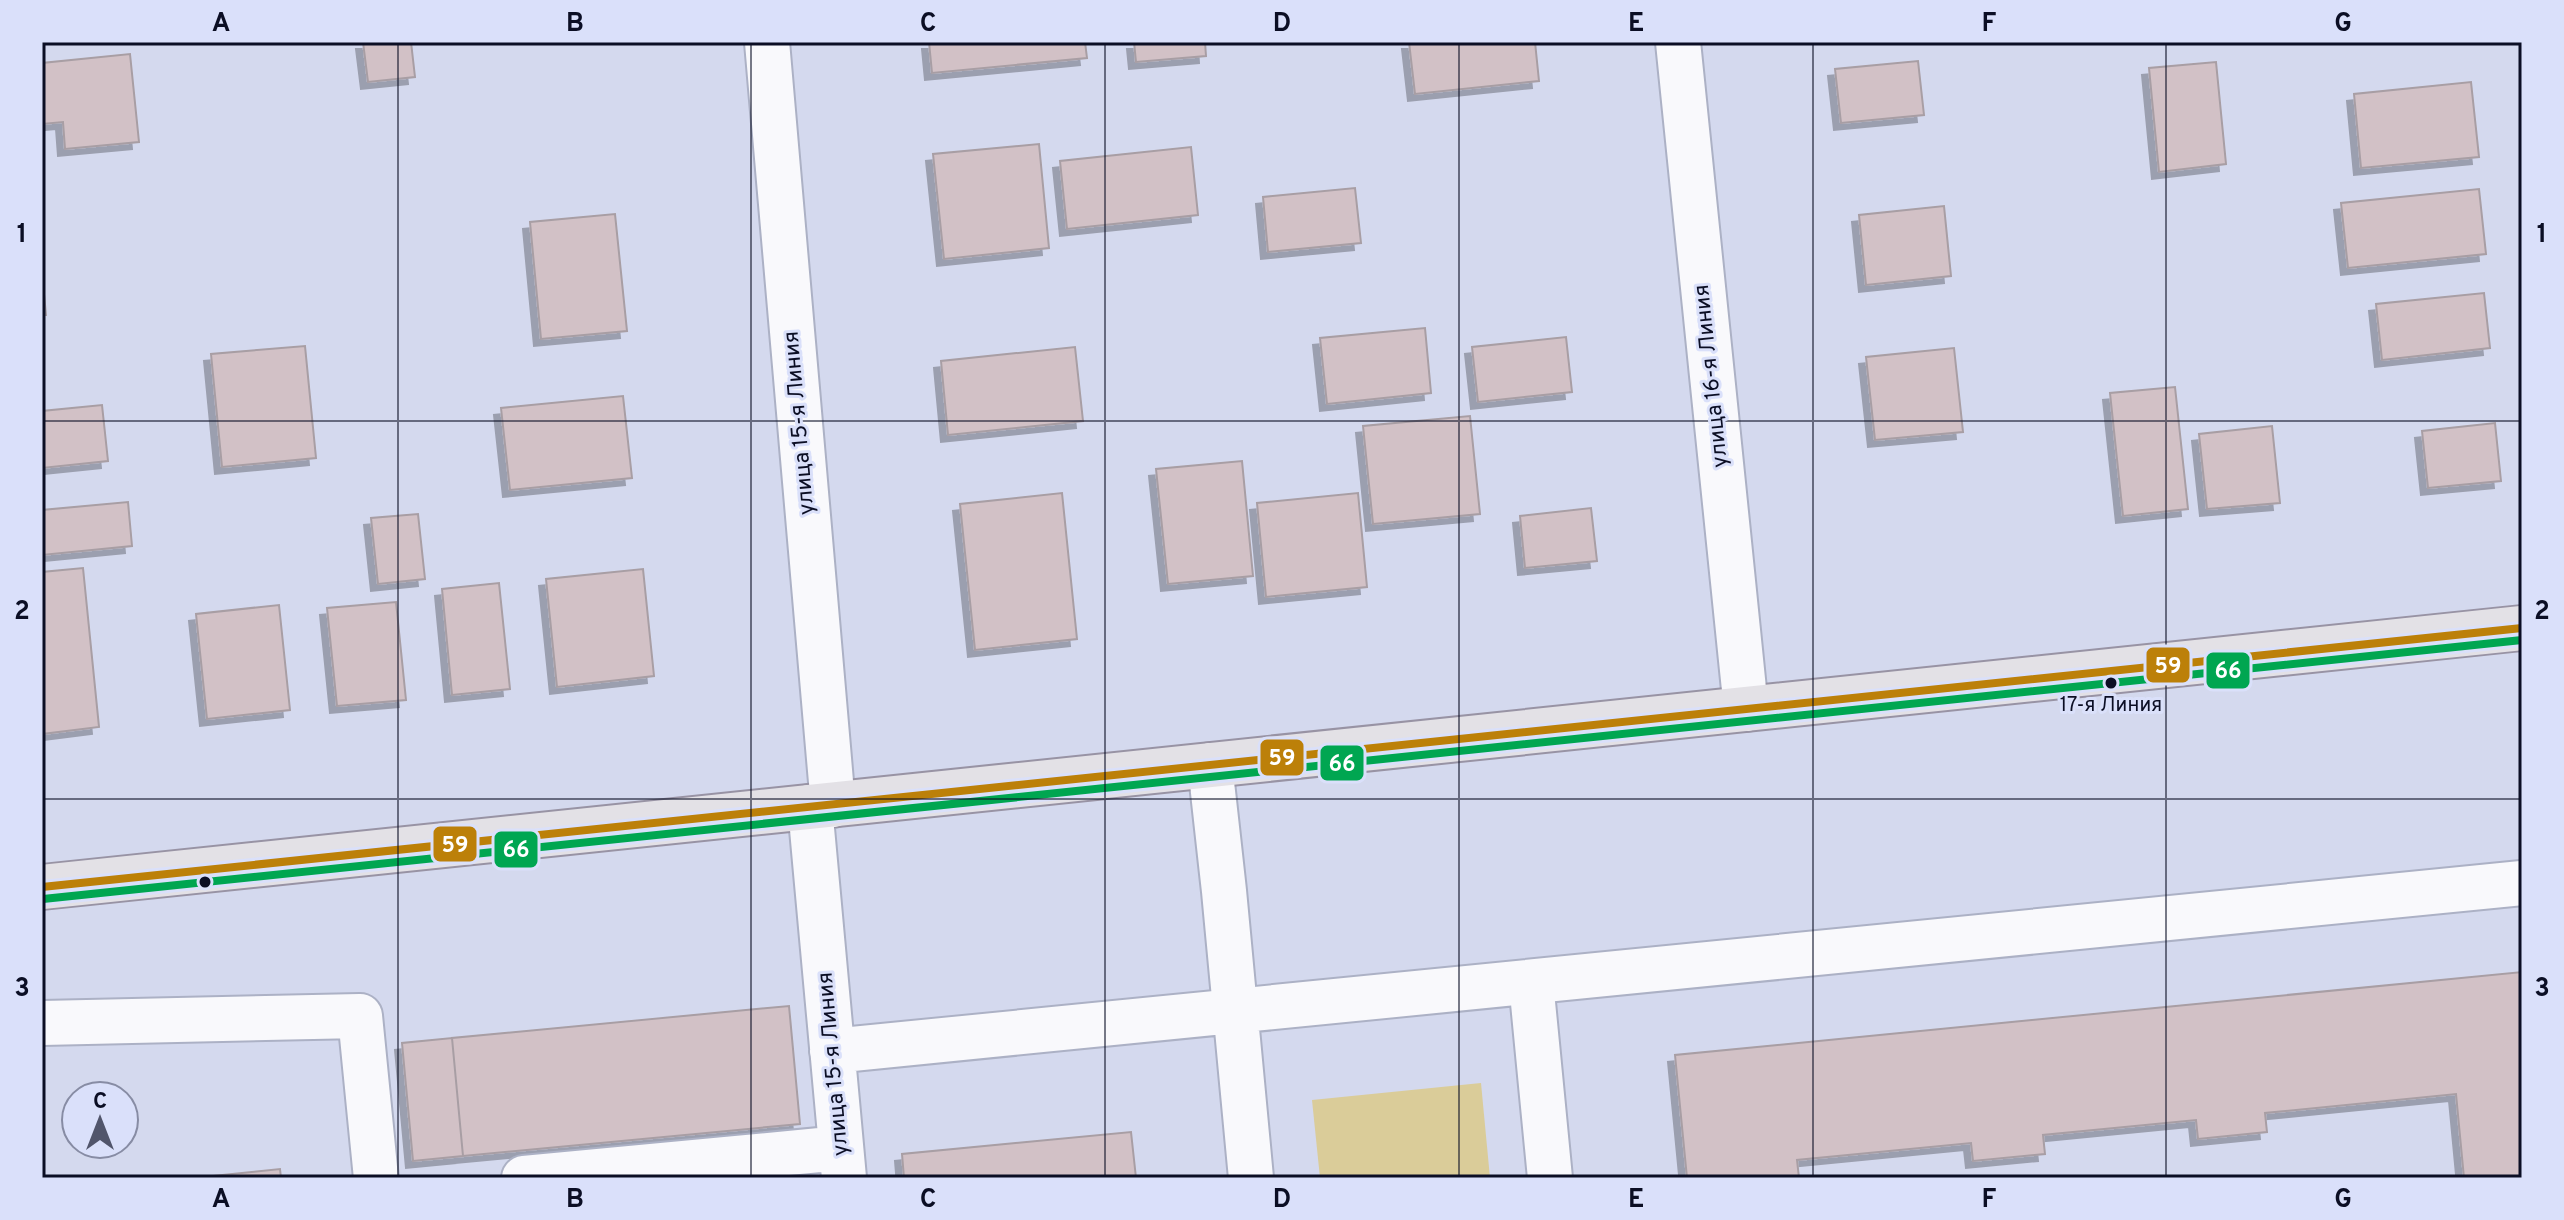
<svg xmlns="http://www.w3.org/2000/svg" width="2564" height="1220" viewBox="0 0 2564 1220" font-family="Overpass,sans-serif">
	<defs>
		<filter id="shadow"><feDropShadow dx="-7" dy="7" stdDeviation="0" flood-color="#0004"/></filter>
	</defs>
	<rect width="100%" height="100%" fill="#d4d9ee"/>
	<path fill="#dacc99" d="M1481 1083 1490 1178H1320L1312 1100Z"/>
	<path fill="#d2c1c6" stroke="#a89ea4" stroke-width="2" filter="url(#shadow)" d="M363 42H411L415 77 368 82Z
		M929 42H1085L1087 58 932 73Z
		M1134 42H1205L1206 56 1136 62Z
		M1409 42H1535L1539 81 1415 94Z
		M130 54 139 142 65 149 63 122 42 124V63Z
		M1918 61 1924 115 1841 123 1835 69Z
		M2216 62 2226 164 2159 172 2149 68Z
		M2471 82 2479 157 2361 168 2354 94Z
		M1039 144 1049 248 944 259 933 154Z
		M1191 147 1198 215 1067 229 1060 161Z
		M1355 188 1361 243 1268 252 1263 197Z
		M2479 189 2486 254 2348 268 2341 203Z
		M1944 206 1951 276 1866 285 1859 215Z
		M615 214 627 331 541 339 530 222Z
		M42 273 46 315H42Z
		M2484 293 2490 348 2382 360 2376 304Z
		M1425 328 1431 393 1327 404 1320 338Z
		M1566 337 1572 392 1478 402 1472 347Z
		M305 346 316 458 222 467 211 354Z
		M1075 347 1083 421 948 435 941 361Z
		M1954 348 1963 432 1875 440 1866 357Z
		M2175 387 2188 509 2123 516 2110 393Z
		M623 396 632 478 510 490 501 408Z
		M102 405 108 461 42 468V411Z
		M1470 416 1480 514 1373 524 1363 426Z
		M2495 423 2501 481 2428 488 2422 431Z
		M2272 426 2280 503 2207 509 2199 434Z
		M1242 461 1253 576 1168 584 1156 469Z
		M1062 493 1077 639 975 650 960 504Z
		M1358 493 1367 587 1266 597 1257 503Z
		M128 502 132 546 42 555V510Z
		M1591 508 1597 561 1525 568 1520 516Z
		M418 514 425 579 378 584 371 518Z
		M83 568 99 727 42 734V572Z
		M643 569 654 676 557 687 546 579Z
		M499 583 510 689 452 695 442 589Z
		M396 602 406 700 337 706 327 608Z
		M279 605 290 710 207 719 196 614Z
		M2522 972V1178H2464L2456 1094 2265 1113 2267 1132 2198 1139 2196 1120 2043 1135 2045 1154 1973 1161 1971 1143 1797 1160 1799 1178H1687L1675 1055Z
		M789 1006 800 1124 463 1156 452 1038Z
		M452 1038 463 1156 413 1161 402 1043Z
		M1131 1132 1136 1178H904L902 1154Z
		M280 1169 281 1178H193Z"/>
	<g fill="none" stroke-linecap="round" stroke-linejoin="round">
		<defs>
			<path id="minor" d="M767 42 833 805
				M1678 42 1746 709
				M1210 765 1224 891 1251 1178
				M810 807 844 1178
				M1531 982 1550 1178
				M42 1023 360 1016 376 1178
				M832 1051 2522 883
				M524 1178 841 1148"/>
			<path id="major" d="M42 887 2522 628"/>
		</defs>
		<use href="#minor" stroke="#acb1c5" stroke-width="48"/>
		<use href="#major" stroke="#9893a4" stroke-width="48"/>
		<use href="#minor" stroke="#f9f9fc" stroke-width="44"/>
		<use href="#major" stroke="#e3e1e6" stroke-width="44"/>
		<defs>
			<path id="bus-1" d="M42 887 2522 628"/>
			<path id="bus-2" d="M43 899 2522 640"/>
		</defs>
		<use href="#bus-1" stroke="#dae0fa" stroke-width="14"/>
		<use href="#bus-2" stroke="#dae0fa" stroke-width="14"/>
		<use href="#bus-1" stroke="#bc8009" stroke-width="8"/>
		<use href="#bus-2" stroke="#00a651" stroke-width="8"/>
	</g>
	<path fill="none" stroke="#0b0e24" stroke-width="2" stroke-opacity="0.55" d="M398 42V1178M751 42V1178M1105 42V1178M1459 42V1178M1813 42V1178M2166 42V1178M42 421H2522M42 799H2522"/>
	<g fill="#0b0e24" stroke="#dae0fa" stroke-width="3">
		<circle cx="2111" cy="683" r="7"/>
		<circle cx="205" cy="882" r="7"/>
	</g>
	<g text-anchor="middle" dominant-baseline="central" stroke-width="6" stroke-linejoin="round" paint-order="stroke">
		<g font-size="20" fill="#0b0e24" stroke="#dae0fa">
			<text x="2111" y="706">17-я Линия</text>
		</g>
		<g font-size="22" fill="#0b0e24" stroke="#dae0fa">
			<text transform="translate(1712 376) rotate(-96)">улица 16-я Линия</text>
			<text transform="translate(800 423) rotate(-95)">улица 15-я Линия</text>
			<text transform="translate(834 1064) rotate(-95)">улица 15-я Линия</text>
		</g>
	</g>
	<g stroke="#dae0fa" stroke-width="3">
		<rect x="2145" y="646" width="46" height="38" rx="8" fill="#bc8009"/>
		<rect x="2205" y="651" width="46" height="39" rx="8" fill="#00a651"/>
		<rect x="1259" y="738" width="46" height="39" rx="8" fill="#bc8009"/>
		<rect x="1319" y="744" width="46" height="38" rx="8" fill="#00a651"/>
		<rect x="432" y="825" width="46" height="38" rx="8" fill="#bc8009"/>
		<rect x="493" y="830" width="46" height="39" rx="8" fill="#00a651"/>
	</g>
	<g font-size="22" text-anchor="middle" font-weight="bold" fill="#fff">
		<text x="2168" y="673">59</text>
		<text x="2228" y="678">66</text>
		<text x="1282" y="765">59</text>
		<text x="1342" y="771">66</text>
		<text x="455" y="852">59</text>
		<text x="516" y="857">66</text>
	</g>
	<rect width="2564" height="1220" fill="none" stroke="#dae0fa" stroke-width="88"/>
	<g transform="translate(100 1120)"><circle r="38" fill="#dae0fa" stroke="#878ca4" stroke-width="2"/>
	<path d="M0-6L14 30L0 20L-14 30Z" fill="#51556b"/>
	<text y="-12" font-size="22" font-weight="bold" text-anchor="middle" fill="#0b0e24">С</text>
	</g>
	<rect x="44" y="44" width="2476" height="1132" fill="none" stroke="#0b0e24" stroke-width="3"/>
	<g font-size="26" text-anchor="middle" font-weight="bold" fill="#0b0e24">
		<text x="221" y="31">A</text>
		<text x="575" y="31">B</text>
		<text x="928" y="31">C</text>
		<text x="1282" y="31">D</text>
		<text x="1636" y="31">E</text>
		<text x="1989" y="31">F</text>
		<text x="2343" y="31">G</text>
		<text x="22" y="242">1</text>
		<text x="2542" y="242">1</text>
		<text x="22" y="619">2</text>
		<text x="2542" y="619">2</text>
		<text x="22" y="996">3</text>
		<text x="2542" y="996">3</text>
		<text x="221" y="1207">A</text>
		<text x="575" y="1207">B</text>
		<text x="928" y="1207">C</text>
		<text x="1282" y="1207">D</text>
		<text x="1636" y="1207">E</text>
		<text x="1989" y="1207">F</text>
		<text x="2343" y="1207">G</text>
	</g>
</svg>
